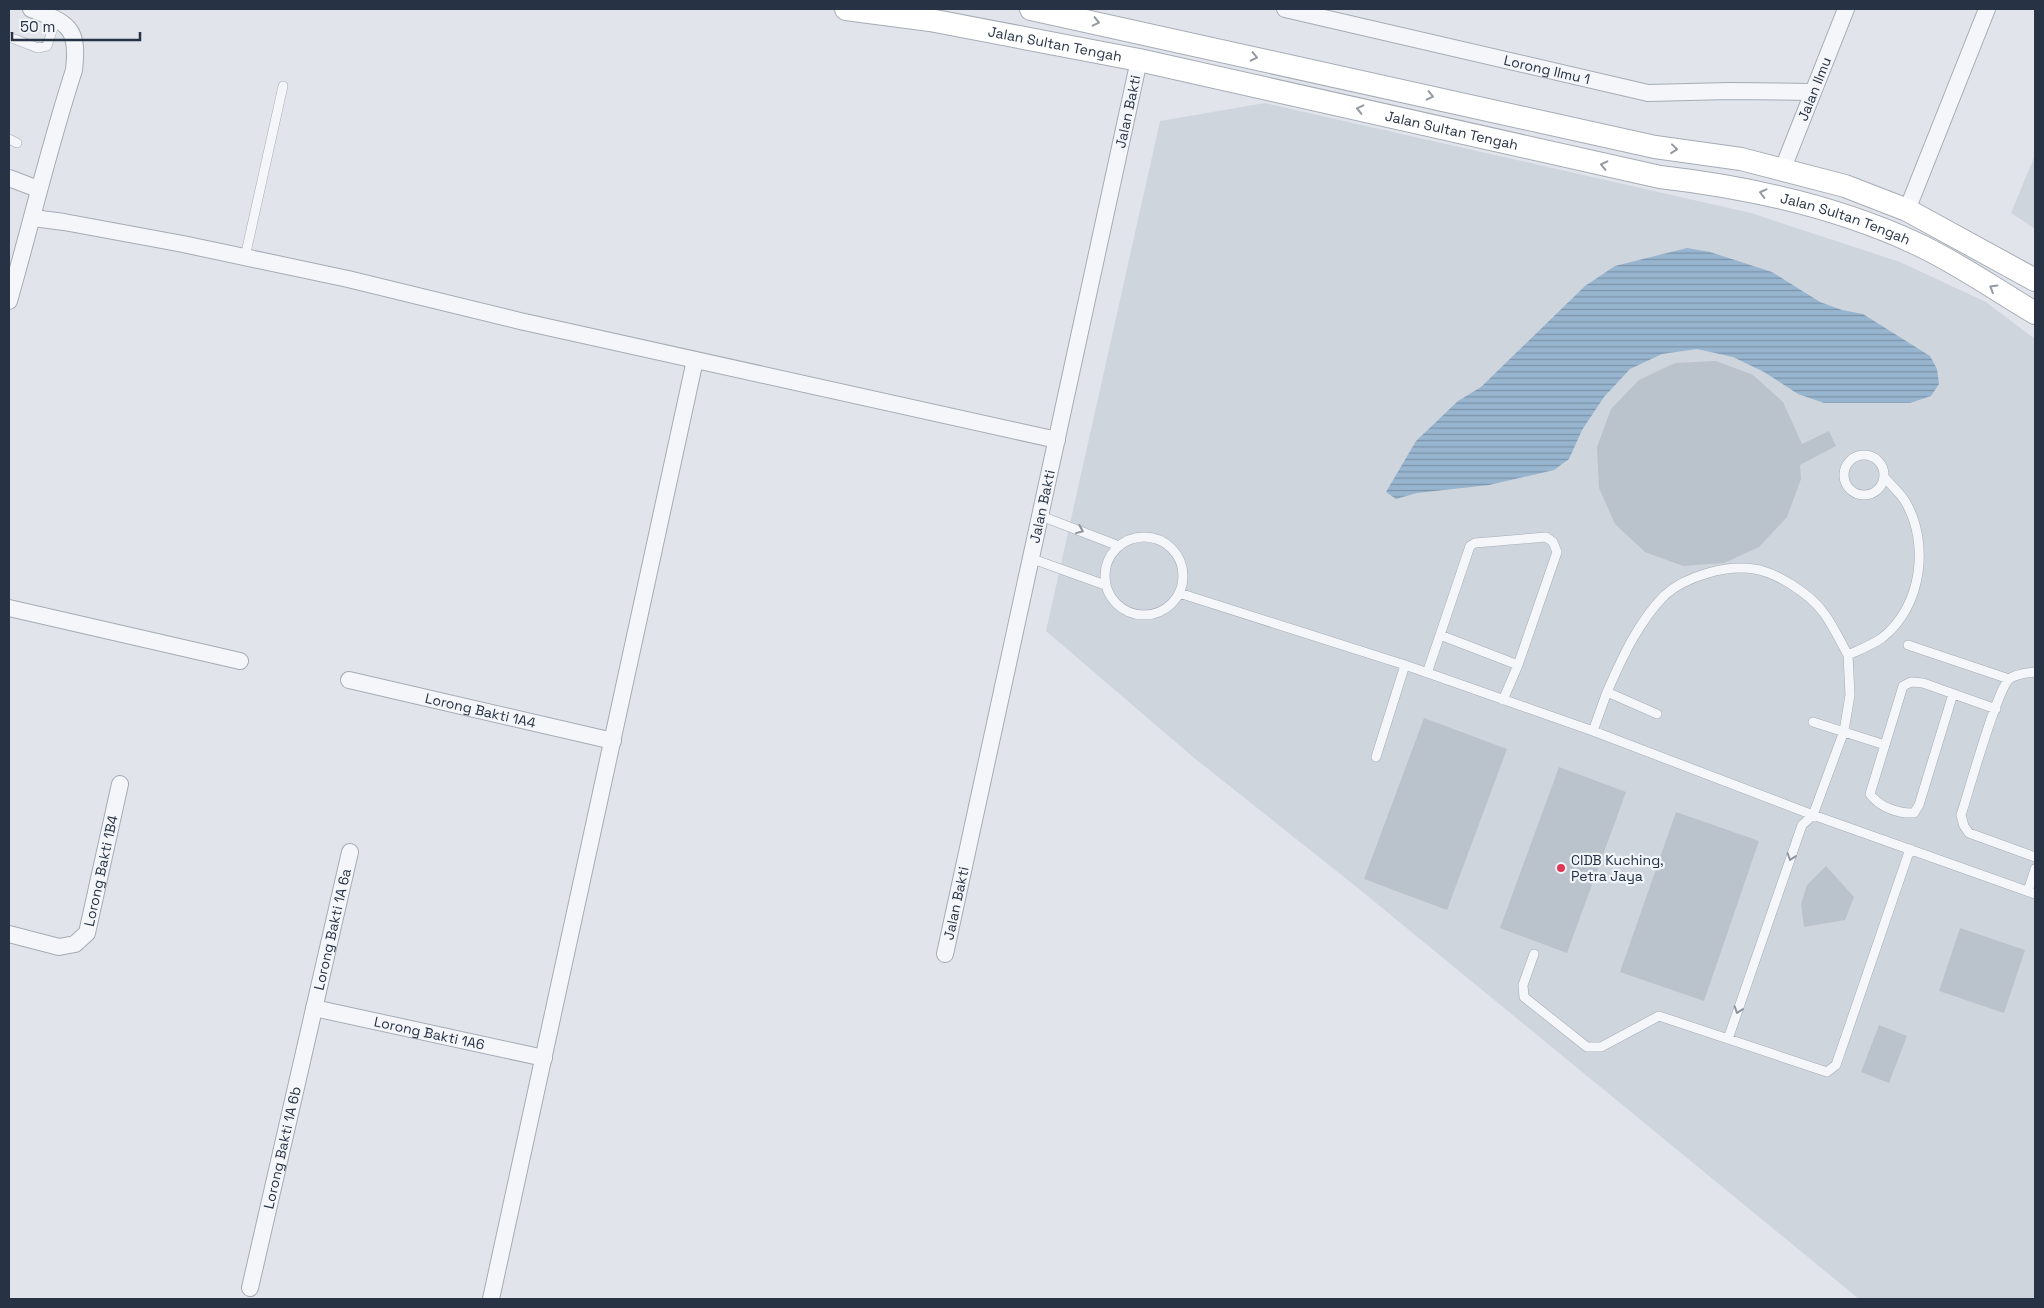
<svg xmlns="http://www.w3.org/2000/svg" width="2044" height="1308" viewBox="0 0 2044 1308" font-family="'Space Grotesk',sans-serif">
	<defs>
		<pattern id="water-rules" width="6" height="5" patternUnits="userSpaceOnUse" patternTransform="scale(1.25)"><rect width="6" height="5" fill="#98b5cf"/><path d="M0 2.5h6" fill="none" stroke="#7c94aa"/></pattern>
	</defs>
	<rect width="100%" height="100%" fill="#e1e5eb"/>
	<path fill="#cfd5dd" d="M1265 103 1751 213 1900 262 1986 302 2035 339V1299H1859L1359 889 1193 757 1046 631 1160 121Z
		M2035 155V229L2011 213Z"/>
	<path fill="url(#water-rules)" d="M1687 248 1710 252 1772 272 1820 302 1842 310 1863 314 1930 356 1937 369 1939 384 1931 396 1910 403H1824L1798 394 1764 372 1733 357 1697 349 1662 354 1630 369 1604 397 1582 430 1569 459 1554 470 1489 485 1417 493 1396 499 1386 492 1416 441 1458 401 1481 387 1585 286 1615 266Z"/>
	<path fill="#bac2cc" d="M1716 361 1753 375 1783 402 1802 444 1829 431 1836 446 1800 465 1801 479 1787 517 1759 547 1724 563 1683 566 1645 552 1615 524 1599 488 1597 447 1611 409 1639 380 1675 363Z
		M1424 718 1507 749 1447 910 1364 879Z
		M1559 767 1626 792 1567 953 1500 928Z
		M1676 812 1759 841 1704 1001 1620 972Z
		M1826 866 1854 897 1845 920 1804 927 1801 904 1807 885Z
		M1960 928 2025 950 2004 1013 1939 991Z
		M1879 1025 1907 1036 1889 1083 1861 1072Z"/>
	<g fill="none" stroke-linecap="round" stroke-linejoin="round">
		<defs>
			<path id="lane" d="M9 37 38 48 47 46 56 19
				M9 139 17 143
				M245 257 283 86
				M1844 475a20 20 0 1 1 40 0a20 20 0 1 1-40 0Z
				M1041 516 1119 546
				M1105 576a39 39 0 1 1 78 0a39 39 0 1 1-78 0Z
				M1030 558 1105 585
				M1179 593 1405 665 1593 731 1813 815 2035 894
				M1908 645 2009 679
				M2035 672C2027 673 2015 674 2009 679 1996 692 1969 791 1961 815L1964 826 1969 833 2035 857
				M1427 673 1440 635
				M1607 692C1622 658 1638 622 1665 595 1686 576 1726 565 1754 569 1776 572 1810 594 1823 612 1833 625 1840 641 1848 655
				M1953 694 1919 805 1914 813C1899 814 1879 807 1870 794L1903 686 1911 682 1923 683 1996 709
				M1503 700 1518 665 1440 635 1470 546 1475 543 1546 537 1553 542 1557 552 1518 665
				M1813 722 1885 745
				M1593 731 1607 692 1657 714
				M1376 757 1405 665
				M2028 891 2035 869
				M1534 954 1523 985 1524 997 1587 1047H1601L1659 1016 1827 1072 1836 1065 1910 849
				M1728 1039 1802 825 1813 815 1844 731 1850 695 1848 655C1859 650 1872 645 1882 638 1922 607 1930 543 1905 501 1900 493 1891 485 1885 478"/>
			<g id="street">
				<path id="s1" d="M1285 9 1648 93 1729 91 1812 92"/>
				<path id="s2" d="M1783 168 1846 9"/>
				<path d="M9 178 38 189"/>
				<path d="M1907 210 1987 9"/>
				<path d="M33 218 64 222 183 244 348 279 520 321 1057 440"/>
				<path d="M9 301C31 224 49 147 74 70 79 28 69 23 31 9"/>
				<path d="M9 608 240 661"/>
				<path id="s3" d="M349 680 613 741"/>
				<path id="s4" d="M9 934 59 947 75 944 87 933 120 784"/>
				<path id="s5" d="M945 954 1139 60"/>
				<path id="s6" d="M314 1008 544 1058"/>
				<path id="s7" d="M250 1288 350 852"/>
				<path d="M491 1299 695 360"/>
			</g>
			<g id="secondary">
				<path id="s8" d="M846 9 930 20 1139 60 1660 177C1747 187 1836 206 1917 244 1958 263 1996 290 2035 313"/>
				<path d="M1031 9 1655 147 1741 159 1845 186 1907 210 2035 280"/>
			</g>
		</defs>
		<use href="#lane" stroke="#a5acb6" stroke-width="10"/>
		<use href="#street" stroke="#a5acb6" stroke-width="18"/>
		<use href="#secondary" stroke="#a5acb6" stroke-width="24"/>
		<use href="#lane" stroke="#f4f6f9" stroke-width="9"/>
		<use href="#street" stroke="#f4f6f9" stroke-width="16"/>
		<use href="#secondary" stroke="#fff" stroke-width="22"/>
	</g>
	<defs><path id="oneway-chevron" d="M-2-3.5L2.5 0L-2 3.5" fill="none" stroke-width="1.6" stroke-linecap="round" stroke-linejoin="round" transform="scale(1.25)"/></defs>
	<g stroke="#9399a2">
		<use href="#oneway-chevron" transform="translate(1096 22) rotate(13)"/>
		<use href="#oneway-chevron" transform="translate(1254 57) rotate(13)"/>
		<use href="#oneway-chevron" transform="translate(1430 96) rotate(13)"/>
		<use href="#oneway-chevron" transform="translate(1360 109) rotate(-167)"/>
		<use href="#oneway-chevron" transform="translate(1674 149) rotate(6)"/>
		<use href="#oneway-chevron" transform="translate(1604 165) rotate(-167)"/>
		<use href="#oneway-chevron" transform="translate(1763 193) rotate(-166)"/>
		<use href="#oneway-chevron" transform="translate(1993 288) rotate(-149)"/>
	</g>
	<g stroke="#8e949f">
		<use href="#oneway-chevron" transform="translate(1080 530) rotate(22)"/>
		<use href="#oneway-chevron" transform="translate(1791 857) rotate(109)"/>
		<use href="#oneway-chevron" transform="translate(1738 1010) rotate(109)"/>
	</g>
	<circle fill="#de3859" stroke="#f1f4f8" stroke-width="2" cx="1561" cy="868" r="5"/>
	<g text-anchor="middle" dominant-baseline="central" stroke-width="4.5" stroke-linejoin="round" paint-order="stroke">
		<g font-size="14" fill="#273345" stroke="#f1f4f8">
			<text stroke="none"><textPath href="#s8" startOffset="212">Jalan Sultan Tengah</textPath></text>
			<text stroke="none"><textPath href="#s1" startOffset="269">Lorong Ilmu 1</textPath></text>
			<text stroke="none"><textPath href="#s2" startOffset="85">Jalan Ilmu</textPath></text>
			<text stroke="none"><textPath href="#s5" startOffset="862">Jalan Bakti</textPath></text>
			<text stroke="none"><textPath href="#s8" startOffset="618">Jalan Sultan Tengah</textPath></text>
			<text stroke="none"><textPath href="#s8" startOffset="1022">Jalan Sultan Tengah</textPath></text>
			<text stroke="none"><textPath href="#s5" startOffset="458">Jalan Bakti</textPath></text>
			<text stroke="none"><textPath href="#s3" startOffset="135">Lorong Bakti 1A4</textPath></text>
			<text stroke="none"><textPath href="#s4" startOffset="148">Lorong Bakti 1B4</textPath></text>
			<text stroke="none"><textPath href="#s5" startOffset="52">Jalan Bakti</textPath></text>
			<text stroke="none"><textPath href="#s7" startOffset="368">Lorong Bakti 1A 6a</textPath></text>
			<text stroke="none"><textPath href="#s6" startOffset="118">Lorong Bakti 1A6</textPath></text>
			<text stroke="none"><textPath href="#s7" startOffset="144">Lorong Bakti 1A 6b</textPath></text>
		</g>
		<g font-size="14" fill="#273345" stroke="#f1f4f8" text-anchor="start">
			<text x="1571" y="860">CIDB Kuching,<tspan x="1571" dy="16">Petra Jaya</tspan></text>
		</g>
	</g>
	<rect width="2044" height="1308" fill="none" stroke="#273345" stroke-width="20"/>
	<path d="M12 32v8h128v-8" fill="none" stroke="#273345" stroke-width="2.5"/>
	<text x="20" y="32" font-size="15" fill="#273345" stroke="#f1f4f8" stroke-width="4" paint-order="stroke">50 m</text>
</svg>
